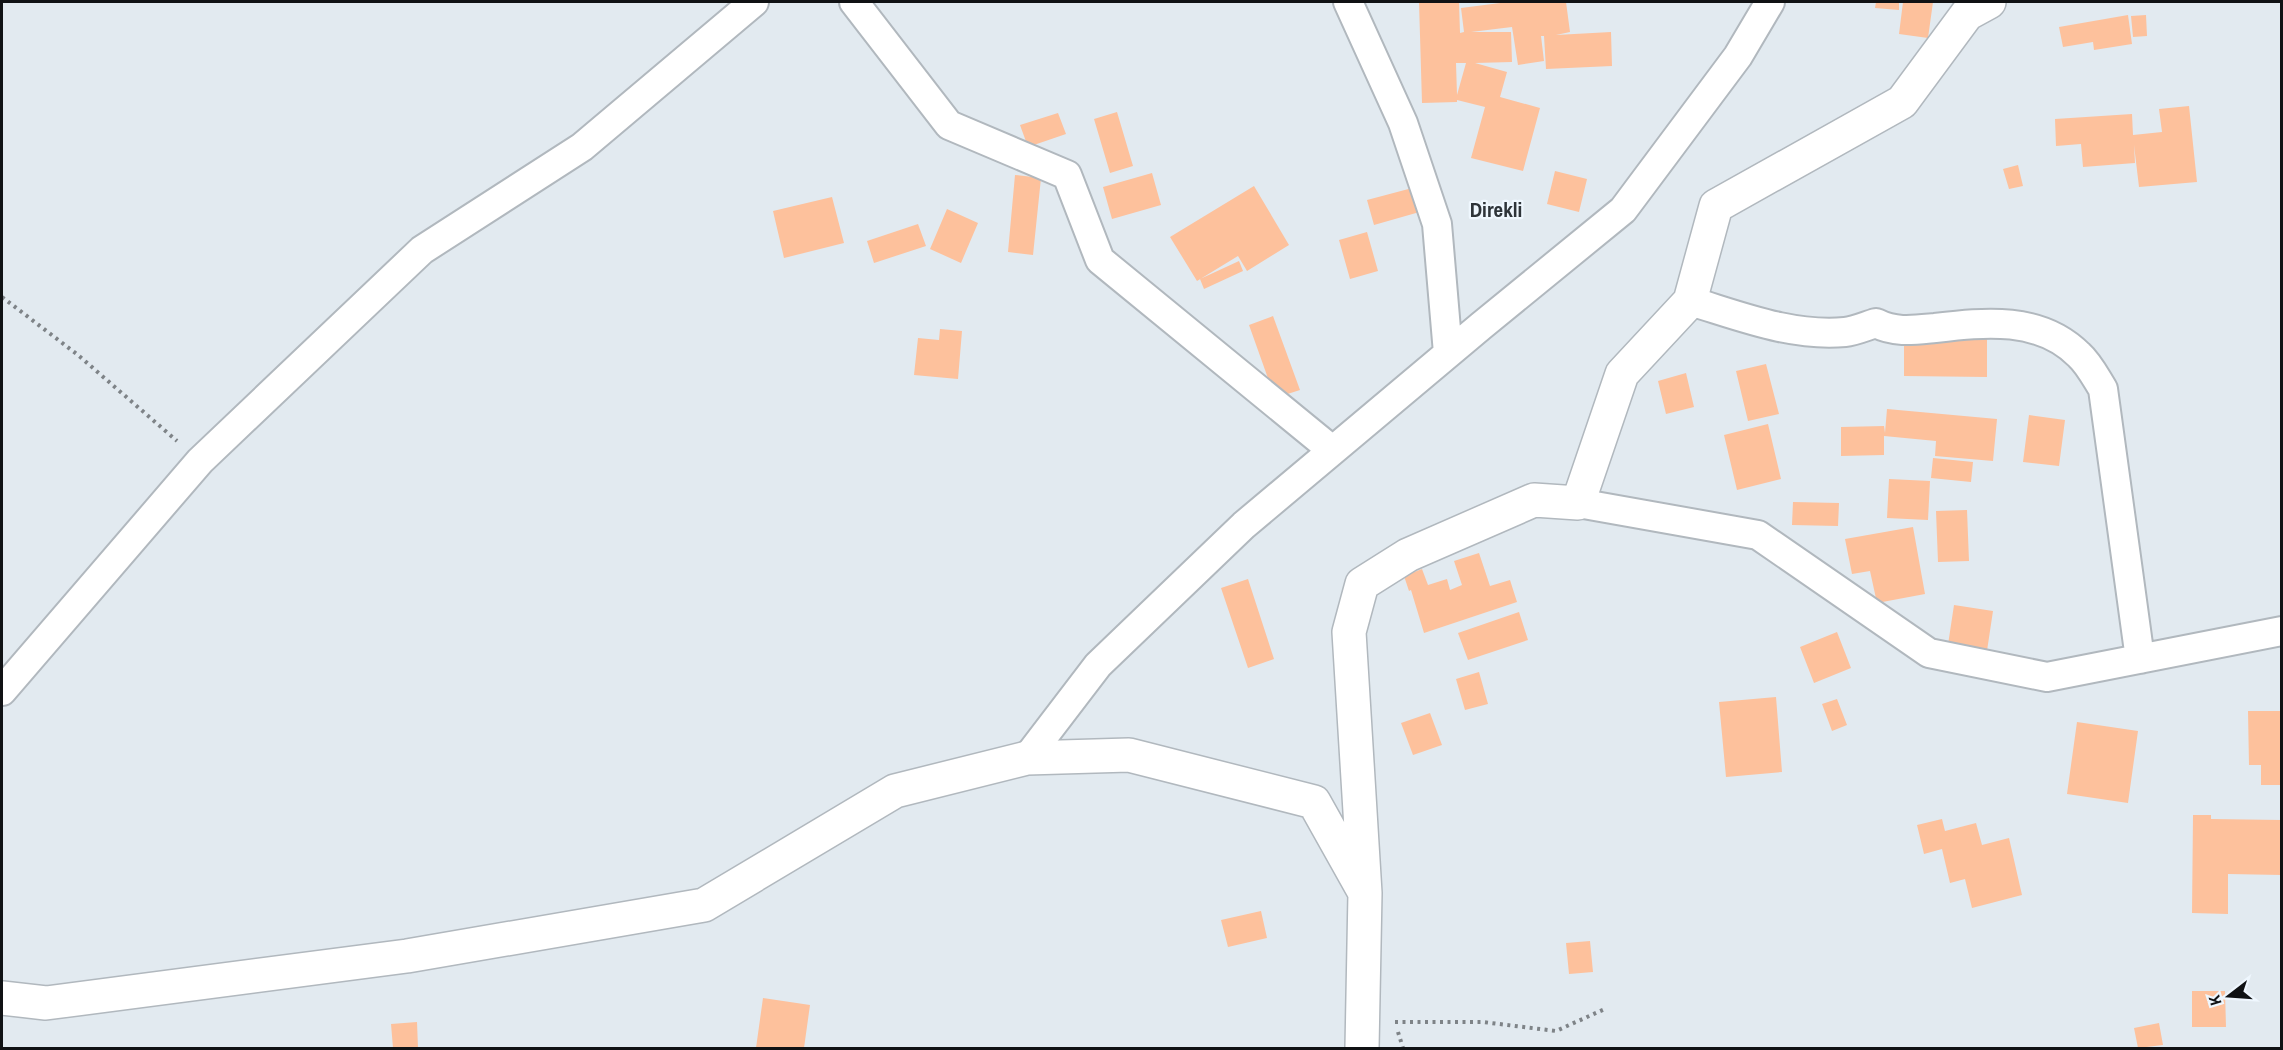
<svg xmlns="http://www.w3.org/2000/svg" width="2283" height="1050" viewBox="0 0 2283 1050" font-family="'Archivo Narrow',sans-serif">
	<rect width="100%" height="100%" fill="#e2eaf0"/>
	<path fill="#fdc19c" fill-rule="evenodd" d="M1419 2H1459L1460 33 1464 32 1461 8 1508 2H1566L1570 32 1556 35 1611 32 1612 66 1546 69 1544 36H1541L1544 61 1518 65 1512 27 1471 32H1511L1512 62 1475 63 1507 72 1500 97 1540 108 1523 171 1471 158 1485 107 1457 100V102L1422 103ZM1456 63H1466L1457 95Z
		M1876 2H1899V10L1875 8Z
		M1903 2H1933L1928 38 1899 34Z
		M2128 15 2132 44 2094 50 2093 42 2063 47 2059 27Z
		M2146 15 2147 36 2133 37 2131 16Z
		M2189 106 2197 182 2139 187 2134 145 2135 163 2083 167 2081 144 2056 146 2055 119 2132 114 2133 135 2162 132 2159 109Z
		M1117 112 1133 166 1110 173 1094 119Z
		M1058 113 1066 134 1028 147 1020 125Z
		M2018 165 2023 186 2009 189 2003 169Z
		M1555 171 1587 179 1579 212 1547 204Z
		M1152 173 1161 205 1112 219 1103 187Z
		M1015 175 1041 178 1033 255 1008 252Z
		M1254 186 1289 245 1247 271 1238 256 1197 281 1170 237Z
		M1416 187 1423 211 1374 225 1367 200Z
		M832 197 844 243 784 258 773 211Z
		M947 209 978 223 961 263 930 249Z
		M918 224 926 246 874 263 867 241Z
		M1367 232 1378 271 1350 279 1339 240Z
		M1239 261 1243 271 1204 289 1200 279Z
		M1273 316 1300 390 1275 398 1249 325Z
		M940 329 962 331 958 379 914 375 918 338 939 340Z
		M1904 335 1987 336V377L1904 376Z
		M1766 364 1779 414 1748 421 1736 371Z
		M1686 373 1694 407 1666 414 1658 381Z
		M1887 409 1997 419 1993 461 1935 456 1936 441 1884 436V455L1841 456V427L1884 426 1885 433Z
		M2029 415 2065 420 2059 466 2023 462Z
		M1768 424 1781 479 1737 490 1724 435Z
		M1933 458 1973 462 1971 482 1931 478Z
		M1889 479 1930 481 1928 520 1887 518Z
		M1793 502 1839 503 1838 526 1792 525Z
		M1967 510 1969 561 1938 562 1936 511Z
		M1913 527 1925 594 1877 603 1870 571 1852 574 1845 539Z
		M1479 553 1490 586 1510 580 1517 602 1424 633 1411 590 1409 591 1404 576 1422 569 1428 585 1447 579 1450 590 1462 585 1454 561Z
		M1248 579 1274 659 1248 668 1221 588Z
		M1954 605 1993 611 1985 664 1946 658Z
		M1519 612 1528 640 1468 660 1458 633Z
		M1837 632 1851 668 1814 683 1800 647Z
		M1479 672 1488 704 1465 710 1456 679Z
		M1776 697 1782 772 1726 777 1719 702Z
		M1837 699 1847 725 1832 731 1822 704Z
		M2248 711H2282V785H2261V765H2249Z
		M1430 713 1442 745 1413 755 1401 723Z
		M2077 722 2138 731 2128 803 2067 794Z
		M2193 815H2211V819L2282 820V875L2228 874V914L2192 913Z
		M1942 819 1945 831 1976 823 1982 845 2009 838 2022 895 1972 908 1965 879 1950 883 1942 849 1924 854 1917 825Z
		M1261 911 1267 938 1228 947 1221 920Z
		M1590 941 1593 972 1569 974 1566 943Z
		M2192 991H2225L2226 1027H2192Z
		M763 998 810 1005 804 1048H756Z
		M417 1022 418 1048H393L391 1024Z
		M2159 1023 2163 1045 2138 1048 2134 1028Z"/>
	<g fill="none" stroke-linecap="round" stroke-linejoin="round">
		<defs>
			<path id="street" d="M854 2 949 125 1067 175 1100 260 1332 450
				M1348 2 1403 123 1437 224 1448 353
				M1690 301C1740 316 1792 337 1845 332 1855 331 1866 326 1876 323 1895 333 1914 330 1935 328 1985 322 2040 316 2079 355 2089 364 2096 378 2103 389L2140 659
				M1578 503 1758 535 1929 653 2047 677 2282 631
				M2 691 200 461 422 250 582 147 754 2
				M1027 758 1098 665 1244 525 1481 326 1623 210 1738 56 1770 2"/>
			<path id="secondary" d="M2 998 46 1003 407 956 704 905 895 791 1027 758 1129 755 1314 802 1365 893
				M1362 1048 1365 893 1349 632 1362 584 1408 555 1534 500 1578 503 1622 374 1690 301 1716 206 1902 102 1967 14 1989 2"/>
		</defs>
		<use href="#street" stroke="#b1b8be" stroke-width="32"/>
		<use href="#secondary" stroke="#b1b8be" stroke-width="36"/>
		<path stroke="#7e8387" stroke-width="4" stroke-dasharray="3 4.5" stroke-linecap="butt" d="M2 297 78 355 177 441
			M1395 1022H1483L1556 1031 1607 1008
			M1398 1032 1403 1048"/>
		<use href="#street" stroke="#fff" stroke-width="28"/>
		<use href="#secondary" stroke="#fff" stroke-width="33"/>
	</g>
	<g text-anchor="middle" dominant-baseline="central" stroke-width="4.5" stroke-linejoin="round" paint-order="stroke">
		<g font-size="21" font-weight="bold" fill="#2e3439" stroke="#eff7fe">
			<text x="1496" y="209">Direkli</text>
		</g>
	</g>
	<rect width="2283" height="1050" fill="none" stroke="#101214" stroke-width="6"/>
	<g transform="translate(2229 996) rotate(253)" stroke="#eff7fe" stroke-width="4.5" paint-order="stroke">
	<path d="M0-4.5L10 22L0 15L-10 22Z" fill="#101214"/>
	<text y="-9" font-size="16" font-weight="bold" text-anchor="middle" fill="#101214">K</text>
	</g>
</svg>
